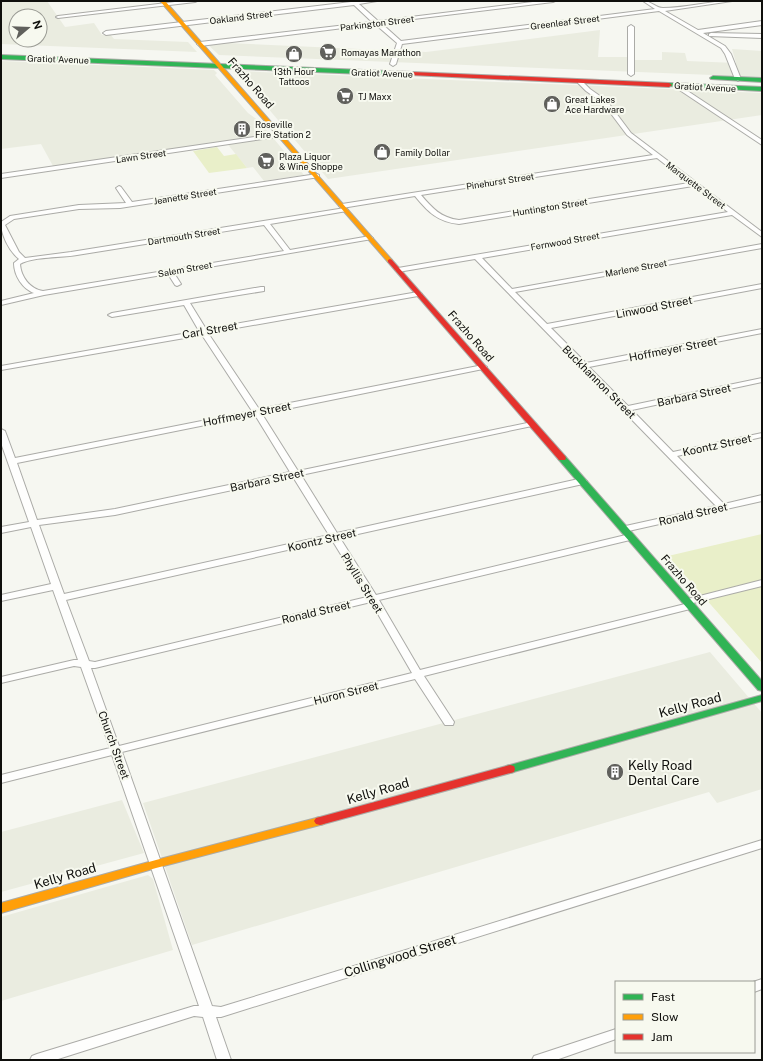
<svg xmlns="http://www.w3.org/2000/svg" width="763" height="1061" viewBox="0 0 763 1061" font-family="'Public Sans',sans-serif">
	<rect width="100%" height="100%" fill="#f6f7f1"/>
	<path fill="#eaece0" fill-rule="evenodd" d="M47 1 65 27 94 23 102 35 110 34 114 39 188 42 197 52 1 44V2ZM16 16H40V40H16Z
		M600 30 598 57H635V60H662V52L685 53 687 61 736 63 732 49 762 51V77L219 55 205 42 426 52Z
		M1 61 214 70 217 73 215 75 248 113 259 121 304 175 264 181 253 167 247 168 225 141 53 166 41 144 1 149Z
		M239 71 762 93V115L328 179 238 73Z
		M710 652 762 713V789L717 803 709 792 192 945 143 803Z
		M122 800 144 853 1 892V832Z
		M148 875 153 879 173 950 1 1001V917Z"/>
	<path fill="#e9efc9" d="M217 147 224 156 236 154 247 168 209 173 193 151Z
		M762 534V663L668 556Z"/>
	<g fill="none" stroke-linecap="round" stroke-linejoin="round">
		<defs>
			<path id="street" d="M183 1H197L195 2 58 18 56 17 58 16Z
				M351 1H377L359 4 378 21 541 1H555L553 2 381 23 401 41 655 9 643 1C651 1 656 8 663 8 686 8 709 1 732 1L665 11 698 30 762 21V25L703 33 725 46 731 54 741 79 738 81 735 79 725 54 721 48 659 11 402 44 396 64 393 66 390 64 397 43 375 24 200 46 197 44 200 42 372 22 354 5 106 35 103 33 106 31 351 2Z
				M631 25 634 27V74L631 76 628 74V27Z
				M711 33 762 34V38L709 36V34Z
				M578 81H582L590 89 607 101 631 133 762 232V237L732 215 482 258 512 289 762 244V248L515 292 547 324 762 284V288L551 328 586 363 762 329V333L589 367 628 406 762 378V382L632 410 673 452 762 433V437L677 456 724 504 762 495V501L624 532 621 531 620 529 621 527 716 506 475 259 398 272 395 270 398 268 728 212 693 186 459 224C438 222 428 212 415 196L342 208 339 206 342 204 653 155 627 135 603 103 586 91 578 83ZM657 158 689 183 459 220C441 218 432 208 421 195Z
				M677 84 762 140V145L675 87 674 86Z
				M281 133 284 135 283 136 1 178V174Z
				M317 174 319 175V177L120 208 79 209 14 219 5 225 19 252 25 258 71 252 345 208 348 210 347 211 270 224 290 250 370 236 373 238 372 239 174 273 181 284 177 286 175 285 168 274 44 295 1 305V301L34 293C23 289 14 276 14 263L19 259C9 251 1 235 1 222L10 216 79 205 126 203 116 188 119 186 121 187 132 202ZM264 225 284 251 43 291C30 289 21 277 20 264 35 256 61 258 77 255 140 245 202 235 264 225Z
				M261 287H264V291L190 303 206 329 418 292 422 294 418 296 208 333 259 409 483 365 487 367 483 369 262 414 298 471 532 422 536 424 532 426 301 475 337 533 583 478 587 481 583 484 340 538 376 595 630 534 635 537 630 540 379 600 420 670 685 604 682 602 684 600 762 580V586L693 603 696 606 694 608 424 676 454 722 453 725H445L415 679 122 752 212 1006 221 1007 762 840V848L221 1017H216L231 1060H217L203 1017 194 1016 55 1060H30L32 1056 37 1054 194 1006H199L112 755 1 783V775L110 748 81 667 74 666 1 683V677L74 660H78L53 590 1 601V595L51 584 31 527 1 533V527L29 522 1 443V429L5 431 15 458 252 411 202 335 1 370V366L199 331 184 305 112 317 108 315 112 313ZM255 415 290 472 115 509 37 520 17 463ZM293 477 329 535 64 594 39 525 115 515ZM332 540 367 597 95 662 89 661 66 600ZM371 602 412 673 119 746 91 668H95Z
				M762 979V989L754 992 753 982Z
				M616 1029V1039L556 1060H532L534 1056Z"/>
			<path id="fast" d="M1 55 412 72 415 74 412 76 1 59Z
				M713 76 762 78V82L711 79 710 78Z
				M669 83 762 87V91L667 86 666 85Z
				M562 455 565 456 762 681V691L758 690 559 460 558 458Z
				M762 695V701L510 773 506 772 505 769 506 766 510 765Z"/>
			<path id="slow" d="M160 1H165L392 260V262H388Z
				M320 817 324 818 326 821 324 824 156 868 1 913V903L156 860Z"/>
			<path id="jam" d="M412 72 669 83 672 85 669 87 410 75 409 74Z
				M390 259 392 260 565 456 566 458 565 460H559L388 262V260Z
				M510 765 514 766 515 769 514 772 320 825 316 824 314 821 316 818 320 817Z"/>
		</defs>
		<use href="#street" stroke="#ababa7" stroke-width="2"/>
		<use href="#fast" stroke="#ababa7" stroke-width="2"/>
		<use href="#slow" stroke="#ababa7" stroke-width="2"/>
		<use href="#jam" stroke="#ababa7" stroke-width="2"/>
		<use href="#street" fill="#fefefd" fill-rule="evenodd"/>
		<use href="#fast" fill="#30b455" fill-rule="evenodd"/>
		<use href="#slow" fill="#ff9f0a" fill-rule="evenodd"/>
		<use href="#jam" fill="#e5322d" fill-rule="evenodd"/>
	</g>
	<defs>
		<symbol id="supermarket-disc" viewBox="-11 -11 22 22"><circle r="9.5" fill="#60605c" stroke="#f7f9ef"/><path d="M-6-5.5h2.5l.6 2H6L4.5 2H-2.5L-4.4-4H-6ZM-1.5 3.2a1.3 1.3 0 1 0 .1 0ZM3 3.2a1.3 1.3 0 1 0 .1 0Z" fill="#fff"/></symbol>
		<symbol id="shop-disc" viewBox="-11 -11 22 22"><circle r="9.5" fill="#60605c" stroke="#f7f9ef"/><path d="M-5-2.5h2.3a2.7 3.5 0 0 1 5.4 0H5L5.5 6h-11ZM-1.5-2.5h3a1.5 2.3 0 0 0-3 0Z" fill="#fff"/></symbol>
		<symbol id="building-disc" viewBox="-11 -11 22 22"><circle r="9.5" fill="#60605c" stroke="#f7f9ef"/><path d="M-4-6H4V6H1V3H-1V6H-4ZM-2.5-4.3h1.7v1.8h-1.7ZM.8-4.3h1.7v1.8H.8ZM-2.5-1h1.7V.8h-1.7ZM.8-1h1.7V.8H.8Z" fill="#fff"/></symbol>
	</defs>
	<g fill-rule="evenodd">
		<use href="#supermarket-disc" x="318" y="42" width="20" height="20"/>
		<use href="#shop-disc" x="284" y="44" width="20" height="20"/>
		<use href="#supermarket-disc" x="335" y="86" width="20" height="20"/>
		<use href="#shop-disc" x="542" y="94" width="20" height="20"/>
		<use href="#building-disc" x="232" y="119" width="20" height="20"/>
		<use href="#shop-disc" x="372" y="142" width="20" height="20"/>
		<use href="#supermarket-disc" x="256" y="151" width="20" height="20"/>
		<use href="#building-disc" x="605" y="762" width="20" height="20"/>
	</g>
	<g text-anchor="middle" dominant-baseline="central" stroke-width="4" stroke-linejoin="round" paint-order="stroke">
		<g font-size="9" fill="#0f0f0c" stroke="#f7f9ef">
			<text transform="translate(241 17) rotate(-7)">Oakland Street</text>
			<text transform="translate(565 22) rotate(-7)">Greenleaf Street</text>
			<text transform="translate(377 23) rotate(-7)">Parkington Street</text>
			<text transform="translate(58 59) rotate(2)">Gratiot Avenue</text>
			<text transform="translate(382 73) rotate(2)">Gratiot Avenue</text>
			<text transform="translate(705 87) rotate(3)">Gratiot Avenue</text>
			<text transform="translate(141 156) rotate(-8)">Lawn Street</text>
			<text transform="translate(500 181) rotate(-9)">Pinehurst Street</text>
			<text transform="translate(696 185) rotate(37)">Marquette Street</text>
			<text transform="translate(185 196) rotate(-9)">Jeanette Street</text>
			<text transform="translate(550 207) rotate(-9)">Huntington Street</text>
			<text transform="translate(184 236) rotate(-9)">Dartmouth Street</text>
			<text transform="translate(565 241) rotate(-10)">Fernwood Street</text>
			<text transform="translate(636 268) rotate(-10)">Marlene Street</text>
			<text transform="translate(185 269) rotate(-10)">Salem Street</text>
		</g>
		<g font-size="9" fill="#0f0f0c" stroke="#f7f9ef" text-anchor="start">
			<text x="341" y="52">Romayas Marathon</text>
			<text x="294" y="71" text-anchor="middle">13th Hour<tspan x="294" dy="10">Tattoos</tspan></text>
			<text x="358" y="96">TJ Maxx</text>
			<text x="565" y="99">Great Lakes<tspan x="565" dy="10">Ace Hardware</tspan></text>
			<text x="255" y="124">Roseville<tspan x="255" dy="10">Fire Station 2</tspan></text>
			<text x="395" y="152">Family Dollar</text>
			<text x="279" y="156">Plaza Liquor<tspan x="279" dy="10">&amp; Wine Shoppe</tspan></text>
		</g>
		<g font-size="11" fill="#0f0f0c" stroke="#f7f9ef">
			<text transform="translate(251 83) rotate(49)">Frazho Road</text>
			<text transform="translate(654 307) rotate(-11)">Linwood Street</text>
			<text transform="translate(210 330) rotate(-10)">Carl Street</text>
			<text transform="translate(471 336) rotate(49)">Frazho Road</text>
			<text transform="translate(673 349) rotate(-11)">Hoffmeyer Street</text>
			<text transform="translate(599 382) rotate(45)">Buckhannon Street</text>
			<text transform="translate(694 395) rotate(-12)">Barbara Street</text>
			<text transform="translate(247 414) rotate(-11)">Hoffmeyer Street</text>
			<text transform="translate(717 445) rotate(-12)">Koontz Street</text>
			<text transform="translate(267 480) rotate(-12)">Barbara Street</text>
			<text transform="translate(693 514) rotate(-13)">Ronald Street</text>
			<text transform="translate(322 540) rotate(-13)">Koontz Street</text>
			<text transform="translate(684 580) rotate(49)">Frazho Road</text>
			<text transform="translate(362 583) rotate(58)">Phyllis Street</text>
			<text transform="translate(316 612) rotate(-13)">Ronald Street</text>
			<text transform="translate(346 693) rotate(-14)">Huron Street</text>
			<text transform="translate(114 745) rotate(70)">Church Street</text>
		</g>
		<g font-size="13" fill="#0f0f0c" stroke="#f7f9ef">
			<text transform="translate(690 705) rotate(-15)">Kelly Road</text>
			<text transform="translate(378 791) rotate(-16)">Kelly Road</text>
			<text transform="translate(65 876) rotate(-16)">Kelly Road</text>
			<text transform="translate(400 956) rotate(-17)">Collingwood Street</text>
		</g>
		<g font-size="13" fill="#0f0f0c" stroke="#f7f9ef" text-anchor="start">
			<text x="628" y="765">Kelly Road<tspan x="628" dy="15">Dental Care</tspan></text>
		</g>
	</g>
	<rect width="763" height="1061" fill="none" stroke="#0f0f0c" stroke-width="4"/>
	<rect x="615" y="981" width="140" height="72" fill="#f7f9ef" stroke="#9a9b94"/>
	<rect x="623" y="994" width="20" height="6" fill="#30b455" stroke="#9a9b94"/>
	<text x="651" y="1001" font-size="12" fill="#0f0f0c">Fast</text>
	<rect x="623" y="1014" width="20" height="6" fill="#ff9f0a" stroke="#9a9b94"/>
	<text x="651" y="1021" font-size="12" fill="#0f0f0c">Slow</text>
	<rect x="623" y="1034" width="20" height="6" fill="#e5322d" stroke="#9a9b94"/>
	<text x="651" y="1041" font-size="12" fill="#0f0f0c">Jam</text>
	<g transform="translate(28 28) rotate(71)"><circle r="19" fill="#f7f9ef" stroke="#9a9b94"/>
	<path d="M0-3L7 15L0 10L-7 15Z" fill="#60605c"/>
	<text y="-6" font-size="11" font-weight="bold" text-anchor="middle" fill="#0f0f0c">N</text>
	</g>
</svg>
